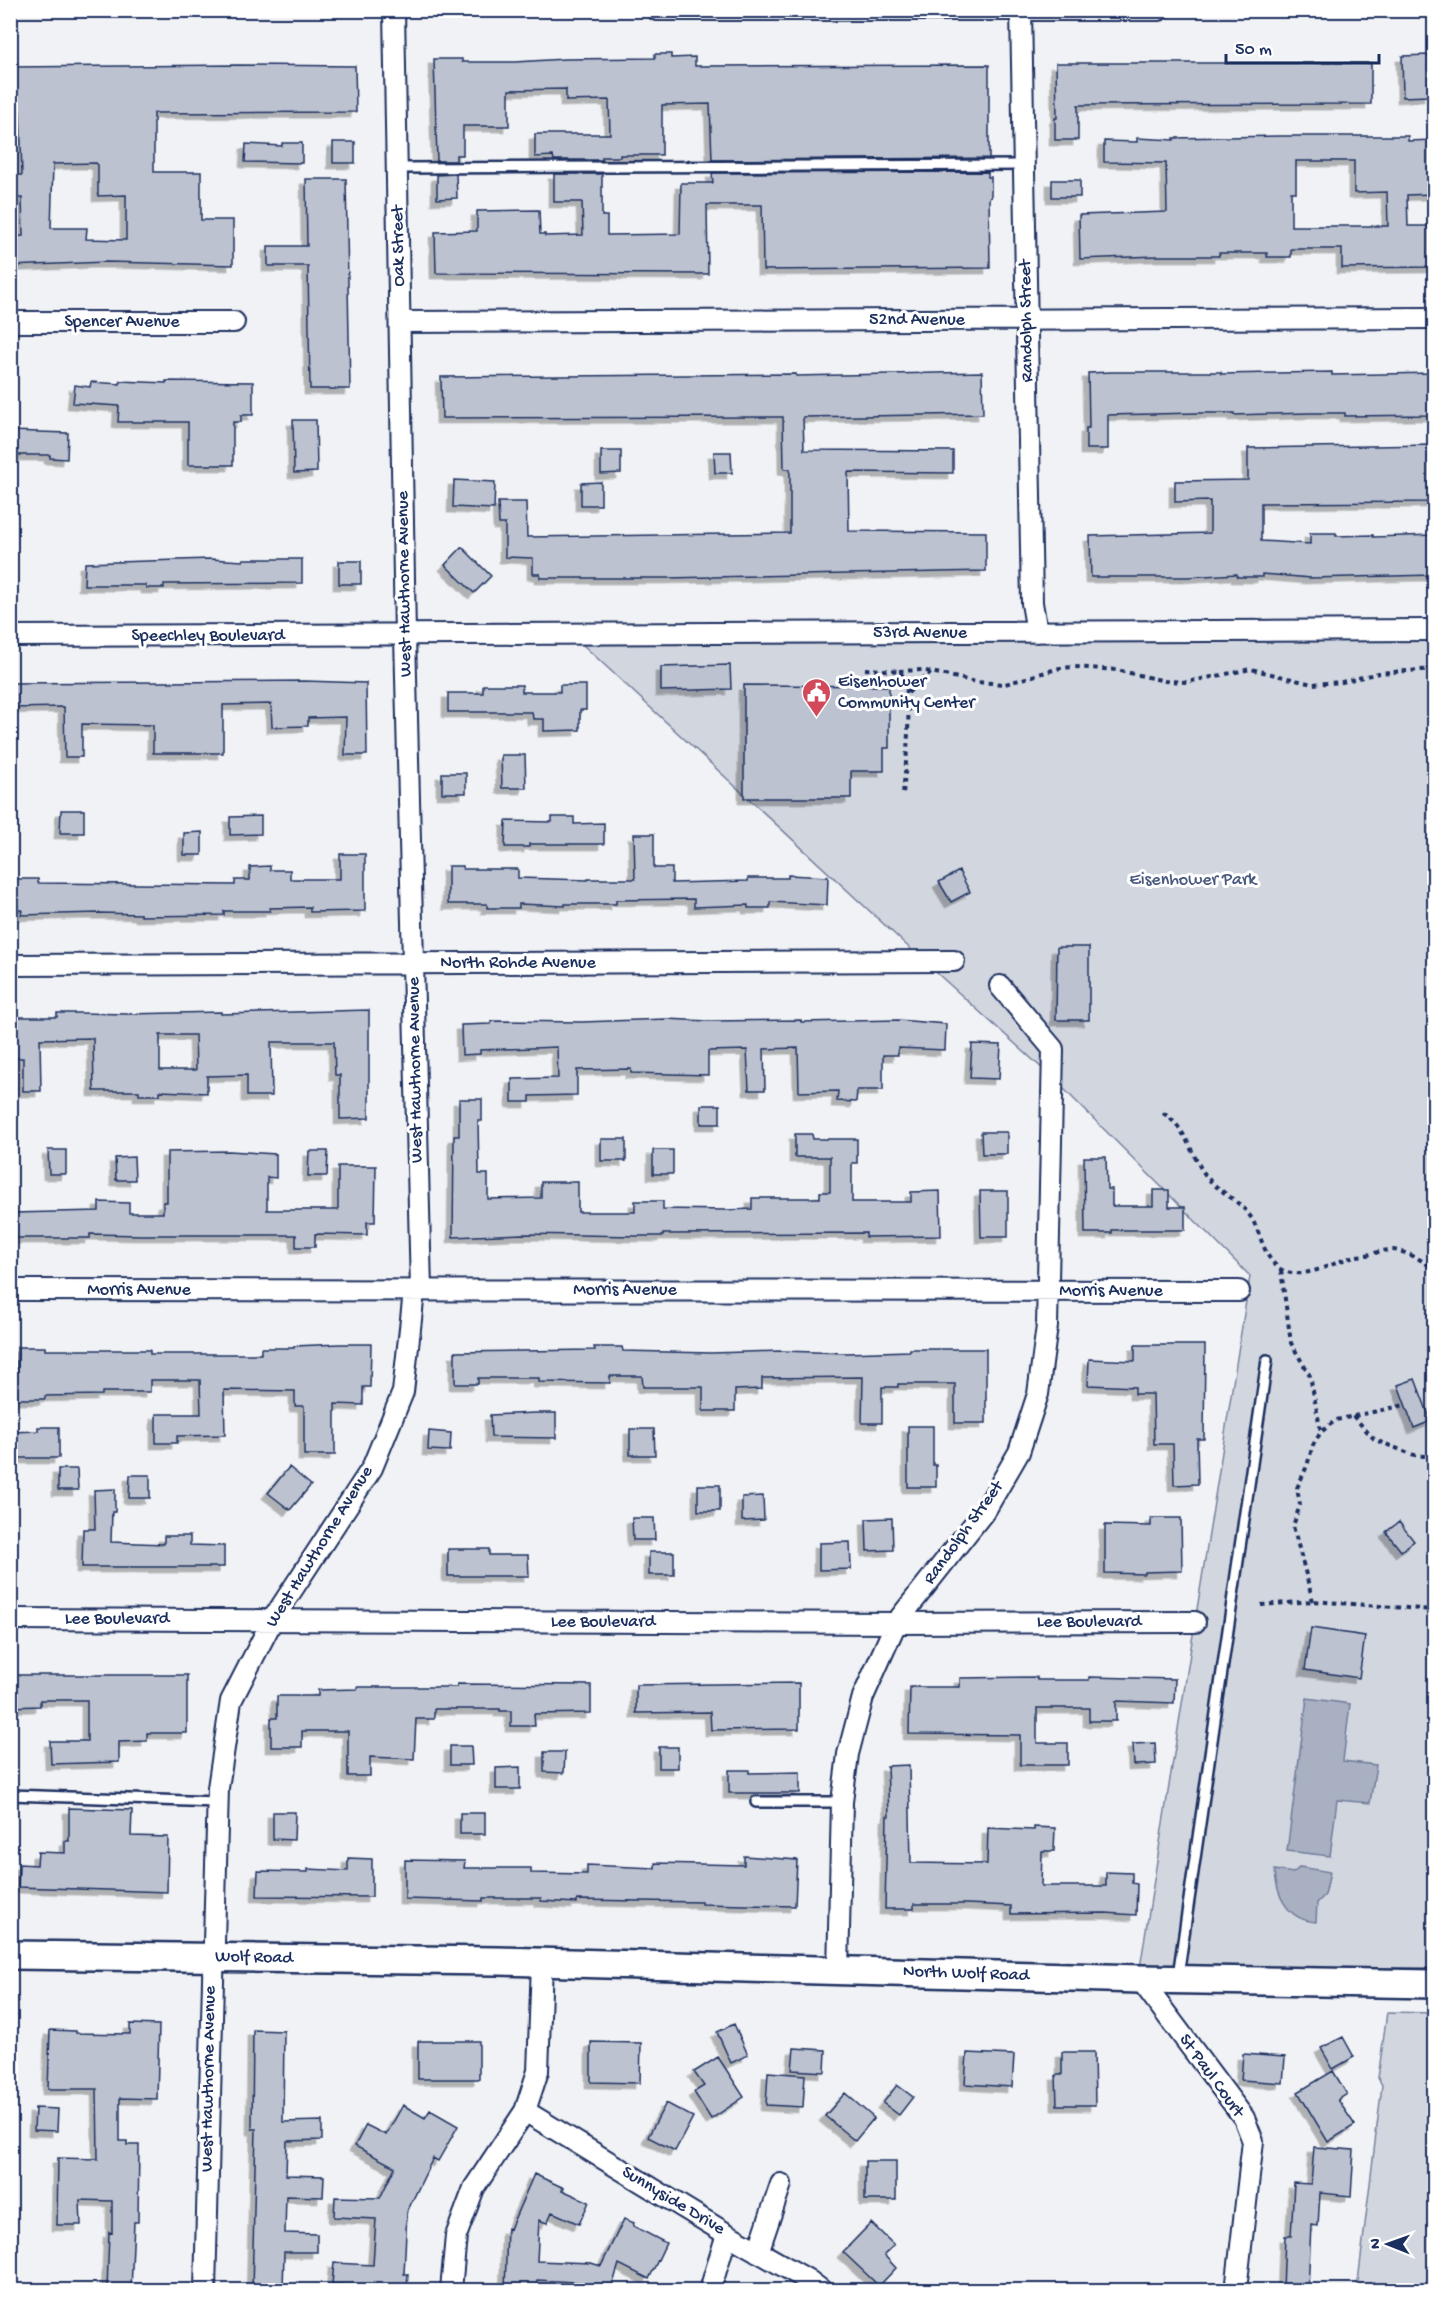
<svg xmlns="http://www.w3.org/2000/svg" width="1445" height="2301" viewBox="0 0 1445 2301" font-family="'Gochi Hand',sans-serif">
	<defs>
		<filter id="shadow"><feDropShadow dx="-5.5" dy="5.5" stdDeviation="0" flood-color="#0004"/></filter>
	</defs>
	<rect width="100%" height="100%" fill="#f1f2f5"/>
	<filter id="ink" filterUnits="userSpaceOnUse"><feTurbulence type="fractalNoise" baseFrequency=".0167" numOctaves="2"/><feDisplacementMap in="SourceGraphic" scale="12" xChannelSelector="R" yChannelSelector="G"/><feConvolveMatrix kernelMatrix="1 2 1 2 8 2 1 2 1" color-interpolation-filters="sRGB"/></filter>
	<g filter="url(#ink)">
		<path fill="#d2d6df" stroke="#76829e" stroke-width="1.5" d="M1434 636V1968H1140L1250 1276 1055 1080 917 955 582 644Z
			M1387 2012 1434 2013V2290H1357L1382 2085 1378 2078Z"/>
		<path fill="#a8b0c2" stroke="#707c9a" stroke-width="1.5" d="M1307 1698 1350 1704 1343 1761 1376 1765 1370 1803 1337 1800 1330 1856 1287 1851Z
			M1300 1867 1330 1872 1325 1895 1317 1903 1316 1922C1287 1920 1276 1895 1275 1870L1293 1873Z"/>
		<path fill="#bcc2d0" stroke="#1b2f5e" stroke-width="1.5" fill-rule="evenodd" filter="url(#shadow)" d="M655 54H671V58L695 57V66L989 65V158L712 160 710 104 662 105V155H620V157H602V160H554L553 156 535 157V134H610L609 100 566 101V89L509 90V126H463V155H456V161H437L434 59H462V62H515L565 59 655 58Z
			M1429 55V96L1403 97 1402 56Z
			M1056 63H1371V104L1078 105V140H1055V118H1057Z
			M238 65 355 66 356 112 154 113V172H201V220H233V265L106 262 10 266V237L23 236 22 198H10V175H22L20 112 10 113V67ZM96 163 98 165V196L126 195V240L86 239 87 228H51L53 164Z
			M1280 136H1408V141L1434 140V194L1407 195 1408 226H1434V267L1342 268V249H1291V257H1267V253H1219V256H1157L1080 259 1079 215 1167 212 1166 163 1104 162V141L1137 142V138L1174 140V138ZM1296 161H1354V193L1387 192 1388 226H1291V192H1296Z
			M333 142H355V163H333Z
			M282 143H302V163L245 162 246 144 282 146Z
			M988 172V177H991V197L989 198 990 268 763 270 762 205H707L708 274 436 273 435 232 477 231V211L539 210 540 234H545V236L583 235 582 202H554V174H602V216H607V235L680 234 681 183H713L712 173Z
			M456 174 457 198 437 199V175Z
			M306 179H346L350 389H310L308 266H268V246H307Z
			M1052 180H1080V197H1052Z
			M982 372 983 414 803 417 804 450 953 451V473L848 472 849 531 986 532V571L669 578H540V574H533V558L505 557V524H499L498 502H526L527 537 790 533V469H784L783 417 442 418 441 377 796 374V376Z
			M1112 372H1221V374L1332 372V375L1434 373V415L1345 416V413H1309L1234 415V413H1198L1108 415V449H1086V428H1089L1088 373Z
			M120 381 166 383V381L253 382V415H241V422H233V465H188V422H118L119 406 73 403 75 385 90 387 91 382 120 384Z
			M293 420H316L317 472 294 473Z
			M10 431 68 433 67 459 50 458V455H10Z
			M1434 445V502L1261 503V541L1310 544V533H1336V536L1373 535V537L1434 535V575L1311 578 1262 574V577H1237V574L1188 577H1091L1090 536 1210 533V501L1175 502V481L1248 480V448Z
			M601 451H621V473L601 474Z
			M714 452H731L732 473H715Z
			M454 480 495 482 494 509 453 507Z
			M601 482V505H581V483Z
			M462 547 491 576 474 593 445 565Z
			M210 559 243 561V559H302V583L164 584V588H146V585H84L85 563Z
			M339 561H361V584H339Z
			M730 665 731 689 661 691V667Z
			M305 681 366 683 367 755H345L346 717 308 718V726L272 727 271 704 223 705V753H153V725L82 724V757H65L64 707 10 708V683Z
			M483 685H522V692H560V685H586V710H580V730L544 731V719H533L532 712H448V693H483Z
			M744 685 889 686V748H884V771H851V798H744Z
			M501 755H525L526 788H502Z
			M442 773H466V793H442Z
			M61 810H84V833H60Z
			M261 816V834L230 835V817Z
			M552 817H574V824L604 823V844H529V847H505L506 821 552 822Z
			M202 832V855H184V833Z
			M634 834H654V868H672V883L748 881V878H788V875L828 877 827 905 770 902V908H748V905L694 907V899L616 900V904H565V906L519 904V908H487V904H448V866H463V869H518V878L588 880V879H635Z
			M340 854H365V911L310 912V907L270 908V911H224V915L141 916V914L99 913 21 915 22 910H10V879H38V883L235 885V880H250V867L270 866V870H290V879H340Z
			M959 871 970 892 951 902 939 882Z
			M1057 947H1089V1020H1056Z
			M369 1010V1118L340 1119V1075H335L334 1042H271L272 1096H247V1075L207 1076V1093L160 1091V1095H139V1091H94L93 1038 40 1039 41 1091H23V1058H10V1017H57V1013H79L127 1014 221 1012V1014ZM160 1035H195L196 1070H160Z
			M666 1019 708 1021 801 1020V1022L898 1020 946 1024 945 1050 898 1048V1055H883V1090H857L856 1102 837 1101 838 1091 799 1092 798 1048 764 1049 765 1090H749L747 1050 708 1051V1075L631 1073V1069L577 1070V1095L530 1096V1102H512V1079L558 1078 557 1047 480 1050V1054L462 1055 461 1025 491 1024V1021L582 1022Z
			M972 1044 1001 1045 999 1079 970 1078Z
			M459 1099H482V1121H478L479 1174H488V1199L541 1198V1182H578V1212H635V1201H663V1209L727 1210 752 1209V1198H820V1192H830V1157H795V1134H812L813 1139H857V1163H852V1202H911V1192L940 1191 941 1236 866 1237V1233L663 1234V1236H635L522 1234 453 1237 454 1136H459Z
			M701 1105H720V1124H701Z
			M981 1132H1007V1154H982Z
			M601 1139H626V1161H601Z
			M48 1150H66V1174H49Z
			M653 1150H673V1174H653Z
			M229 1151 276 1154V1178L267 1177V1210H338V1166H376L375 1222H367V1235L315 1234V1247H296V1235H142L90 1234V1238H13L12 1213 99 1211V1202L129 1203V1213H163V1202H167V1152Z
			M309 1151H328L327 1176H308Z
			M134 1157 135 1180H116L115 1158Z
			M1084 1157H1106L1107 1189H1112V1206H1153V1190H1169V1207H1185V1230H1112V1233H1085Z
			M980 1191H1008V1237H981Z
			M340 1344H371L370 1387H363V1405L335 1404V1455H304V1406H295V1391L224 1390 225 1435 177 1436V1443H156V1414H201L200 1380H150V1392H102V1395L45 1396V1399H17V1347H45V1350H150V1354H261V1348H294V1346Z
			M1135 1345H1205L1204 1439H1197L1198 1484 1174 1485 1173 1444H1154L1153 1394H1135V1387L1088 1385 1089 1359 1135 1361Z
			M594 1347H622L623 1351 711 1353 782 1351 846 1353 910 1351V1349H986V1423H955V1384H898V1387H882V1423H862L863 1377 762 1378V1389L735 1390V1411H703V1387H643L642 1376H610V1383L539 1382V1378H478V1384H455V1352L595 1350Z
			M1415 1379 1431 1421 1414 1428 1398 1385Z
			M535 1413H556V1438L491 1437 490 1415Z
			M908 1426H933V1465H936V1487H908Z
			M38 1427H59V1458H10V1432L38 1431Z
			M630 1429H654L655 1455H630Z
			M429 1431 451 1433 450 1451 428 1450Z
			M289 1467 311 1485 290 1510 268 1493Z
			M58 1469H77L78 1490H58Z
			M130 1475H150V1498H129Z
			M698 1485H720V1511H698Z
			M115 1489V1512H112L111 1542 164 1544V1536H190V1545L224 1546V1567H82L83 1529H95L94 1490Z
			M763 1496 764 1520 742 1521V1497Z
			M632 1518H654L655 1540H633Z
			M892 1518 893 1550 867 1551 866 1519Z
			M1151 1518H1181L1182 1571 1145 1572V1574L1105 1573V1525L1151 1526Z
			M1399 1522 1414 1541 1401 1551 1386 1532Z
			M850 1542 851 1569 819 1570V1543Z
			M448 1549H489V1555H528L529 1576H448Z
			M649 1552H674V1575H649Z
			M1311 1628 1365 1636 1359 1678 1305 1670Z
			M10 1675H187V1733H147V1741L119 1742V1762L51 1764 50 1741H87V1700H40V1706L10 1707Z
			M1037 1677V1680H1089V1677L1175 1679 1174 1703 1116 1701V1721H1089V1708H1037V1743H1068V1765H1020V1735L909 1734 910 1687H960V1678Z
			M799 1683V1729L711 1730 710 1712 636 1713V1685Z
			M457 1684 591 1685V1713L534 1714 535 1726H511V1711H500V1709H434V1719H416L414 1759 370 1757V1776H348V1731H302V1747H271V1718H277V1696H318V1690L357 1689V1687H457Z
			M1155 1743 1156 1764 1134 1765 1133 1744Z
			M450 1746H471L472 1765H450Z
			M659 1747H678V1768H659Z
			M544 1752H565L564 1773 544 1772Z
			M909 1765 911 1863 987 1864 988 1828 1034 1830V1827L1055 1828 1054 1851H1042L1041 1886H1106V1872L1132 1873V1883L1137 1884 1136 1915 1105 1913 1011 1914V1906L967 1904H914V1909H885L887 1816H889L887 1766Z
			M520 1767V1789H496V1768Z
			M729 1770H749V1773L800 1772V1793H729Z
			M69 1808 132 1810 131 1836 168 1837 167 1892 18 1887 19 1864 37 1865 38 1852 65 1853V1841H69Z
			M273 1812H295L294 1840 273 1839Z
			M460 1813H485V1834H460Z
			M744 1856 797 1860 795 1906 701 1904V1902L577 1900V1903L541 1901V1898H483V1901L405 1899V1860L465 1861 464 1868H531V1873L587 1874V1865L655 1868V1863L744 1865Z
			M348 1858 372 1859V1897L257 1896 258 1871 308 1872V1869L348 1871Z
			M130 2024 159 2025 157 2099 120 2098V2141H127V2145H139L138 2222H134L131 2290H107L109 2232 112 2233V2201L80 2200 81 2225H57L58 2158 98 2159 97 2089H48L50 2030 76 2031V2033L130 2034Z
			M734 2024 748 2055 731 2063 717 2032Z
			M253 2030 284 2031 283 2122 322 2121V2140L287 2141 286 2175 324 2176 323 2197 286 2196 285 2233 317 2234V2252H284L283 2290H252L256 2129H252Z
			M1343 2037 1354 2057 1333 2069 1321 2048Z
			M418 2041H479V2079H418Z
			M591 2042 641 2043 640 2083 591 2082Z
			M794 2048 826 2050 825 2072 792 2070Z
			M1062 2052H1094L1095 2105H1057L1056 2075H1062Z
			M967 2053 1014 2055 1012 2087 965 2084Z
			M1243 2054 1285 2057 1283 2083 1241 2080Z
			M718 2057 744 2097 711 2119 694 2092 704 2086 694 2072Z
			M1333 2071 1347 2094 1338 2100 1355 2125 1328 2142 1298 2092Z
			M768 2072 805 2075 803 2107 766 2105Z
			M897 2085 913 2097 899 2115 883 2103Z
			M845 2093 874 2118 855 2141 825 2116Z
			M666 2103 693 2117 675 2151 648 2137Z
			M403 2105 425 2118 430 2110 458 2126 438 2161 433 2158 407 2212 404 2274H408L407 2290H376V2286L332 2284 334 2263 373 2265 376 2219 334 2217 335 2197 380 2198 395 2167 355 2146 366 2125 386 2135Z
			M35 2108 58 2109 57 2131 34 2130Z
			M1314 2147 1354 2150 1351 2196 1320 2193 1318 2226 1311 2225 1308 2290H1283L1285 2236H1291L1294 2183 1311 2184Z
			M865 2161H896V2200H865Z
			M534 2174 564 2188 562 2190 589 2202 579 2224 552 2212 547 2223 539 2220 537 2261 591 2263 601 2266 624 2219 634 2223 633 2226 666 2243 649 2279 619 2264 611 2290H599L575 2282 537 2280V2290H505L507 2228 510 2229Z
			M871 2223 894 2245 884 2255 896 2268 879 2286 843 2252Z"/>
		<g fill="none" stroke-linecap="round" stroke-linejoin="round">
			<defs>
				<path id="service" d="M397 168 1025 165
					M10 1795 217 1802
					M756 1802H842
					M1178 1976 1267 1360"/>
				<path id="minor" d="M657 10H1159
					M1021 10 1032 603 1037 632
					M10 322H234
					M400 322 1434 318
					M10 636 1434 630
					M10 965 954 961
					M10 1290 1239 1291
					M10 1619 896 1623 1195 1622
					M838 1971 842 1802 848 1754 863 1697 896 1623 986 1509 1019 1452 1038 1394 1047 1326 1053 1049 1000 986
					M1140 1979 1244 2118 1253 2141 1236 2290
					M525 2111 727 2234 808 2280 821 2290
					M758 2252 781 2184
					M205 2290 218 1788 231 1701 273 1619 372 1468 403 1392 414 1292 421 1290 405 636 394 10
					M451 2290 456 2236 474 2188 525 2111 538 2071 542 1963
					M710 2290 727 2234"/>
				<path id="secondary" d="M10 1955 498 1961 1140 1979 1434 1984"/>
			</defs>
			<use href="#service" stroke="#1b2f5e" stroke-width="14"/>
			<use href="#minor" stroke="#1b2f5e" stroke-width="24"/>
			<use href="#secondary" stroke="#1b2f5e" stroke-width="32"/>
			<path stroke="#1b2f5e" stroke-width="4" stroke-dasharray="4.5 4.5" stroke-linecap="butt" d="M865 669 899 671C916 686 905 770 903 794
				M899 671 922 670 976 682 1005 684 1060 668 1075 667 1117 670 1165 681 1187 682 1251 669 1312 684 1342 682 1379 673 1434 669
				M908 693 926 675 931 673
				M1163 1113C1187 1128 1190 1154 1206 1176 1217 1190 1236 1199 1247 1212 1262 1229 1261 1258 1282 1270 1302 1280 1330 1265 1348 1258 1357 1255 1367 1256 1375 1253 1381 1251 1386 1250 1393 1250 1408 1252 1422 1260 1434 1269
				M1281 1270 1291 1343 1310 1376 1321 1432
				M1353 1416 1375 1440 1414 1455 1434 1457
				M1313 1601 1293 1526 1300 1505 1297 1488 1307 1466 1313 1445 1321 1432 1336 1420 1405 1405
				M1261 1605 1313 1601 1434 1610"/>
			<use href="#service" stroke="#fff" stroke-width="9"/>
			<use href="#minor" stroke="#fff" stroke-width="20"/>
			<use href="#secondary" stroke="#fff" stroke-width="27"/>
		</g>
	</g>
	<defs>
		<symbol id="civic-pin" viewBox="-11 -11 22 30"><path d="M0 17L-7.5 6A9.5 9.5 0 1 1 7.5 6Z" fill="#d1495b" stroke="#fff"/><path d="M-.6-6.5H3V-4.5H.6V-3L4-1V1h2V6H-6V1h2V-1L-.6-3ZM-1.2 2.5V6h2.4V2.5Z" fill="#fff"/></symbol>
	</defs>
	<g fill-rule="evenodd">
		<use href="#civic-pin" x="800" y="676" width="33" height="45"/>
	</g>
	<g text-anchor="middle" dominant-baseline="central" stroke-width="6" stroke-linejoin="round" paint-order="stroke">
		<g font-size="18" fill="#1b2f5e" stroke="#fff">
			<text transform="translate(399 246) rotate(-91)">Oak Street</text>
			<text x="917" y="320">52nd Avenue</text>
			<text transform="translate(1027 321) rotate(-91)">Randolph Street</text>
			<text x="122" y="322">Spencer Avenue</text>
			<text transform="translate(405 584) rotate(-91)">West Hawthorne Avenue</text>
			<text x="920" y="633">53rd Avenue</text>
			<text x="208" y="636">Speechley Boulevard</text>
			<text x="518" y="963">North Rohde Avenue</text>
			<text transform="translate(416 1070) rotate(-91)">West Hawthorne Avenue</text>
			<text x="139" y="1290">Morris Avenue</text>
			<text x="625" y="1290">Morris Avenue</text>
			<text x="1111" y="1291">Morris Avenue</text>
			<text transform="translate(964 1533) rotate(-54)">Randolph Street</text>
			<text transform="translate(320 1547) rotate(-58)">West Hawthorne Avenue</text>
			<text x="117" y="1619">Lee Boulevard</text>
			<text x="603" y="1622">Lee Boulevard</text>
			<text x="1089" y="1622">Lee Boulevard</text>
			<text transform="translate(254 1958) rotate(1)">Wolf Road</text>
			<text transform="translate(966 1974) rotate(2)">North Wolf Road</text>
			<text transform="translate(1211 2076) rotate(54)">St Paul Court</text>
			<text transform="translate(209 2079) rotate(-89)">West Hawthorne Avenue</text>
			<text transform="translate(673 2201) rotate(31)">Sunnyside Drive</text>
		</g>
		<g font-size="18" fill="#1b2f5e" stroke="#fff" text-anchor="start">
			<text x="838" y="682">Eisenhower<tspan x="838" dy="21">Community Center</tspan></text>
		</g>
		<g font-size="18" fill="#49597e" stroke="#fff">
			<text x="1193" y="880">Eisenhower Park</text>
		</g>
	</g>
	<rect width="1445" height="2301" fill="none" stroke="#fff" stroke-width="36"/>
	<rect x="18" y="18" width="1409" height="2265" fill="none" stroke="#1b2f5e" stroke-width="2" filter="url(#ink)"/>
	<g transform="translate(1388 2244) rotate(271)" stroke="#ffffff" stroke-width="4.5" paint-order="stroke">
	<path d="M0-4.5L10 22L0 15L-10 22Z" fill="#1b2f5e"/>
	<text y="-9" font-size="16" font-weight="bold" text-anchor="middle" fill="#1b2f5e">N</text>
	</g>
	<path d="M1226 54v9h153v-9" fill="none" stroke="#1b2f5e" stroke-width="3"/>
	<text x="1235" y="54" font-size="18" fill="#1b2f5e" stroke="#ffffff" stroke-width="4.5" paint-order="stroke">50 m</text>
</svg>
